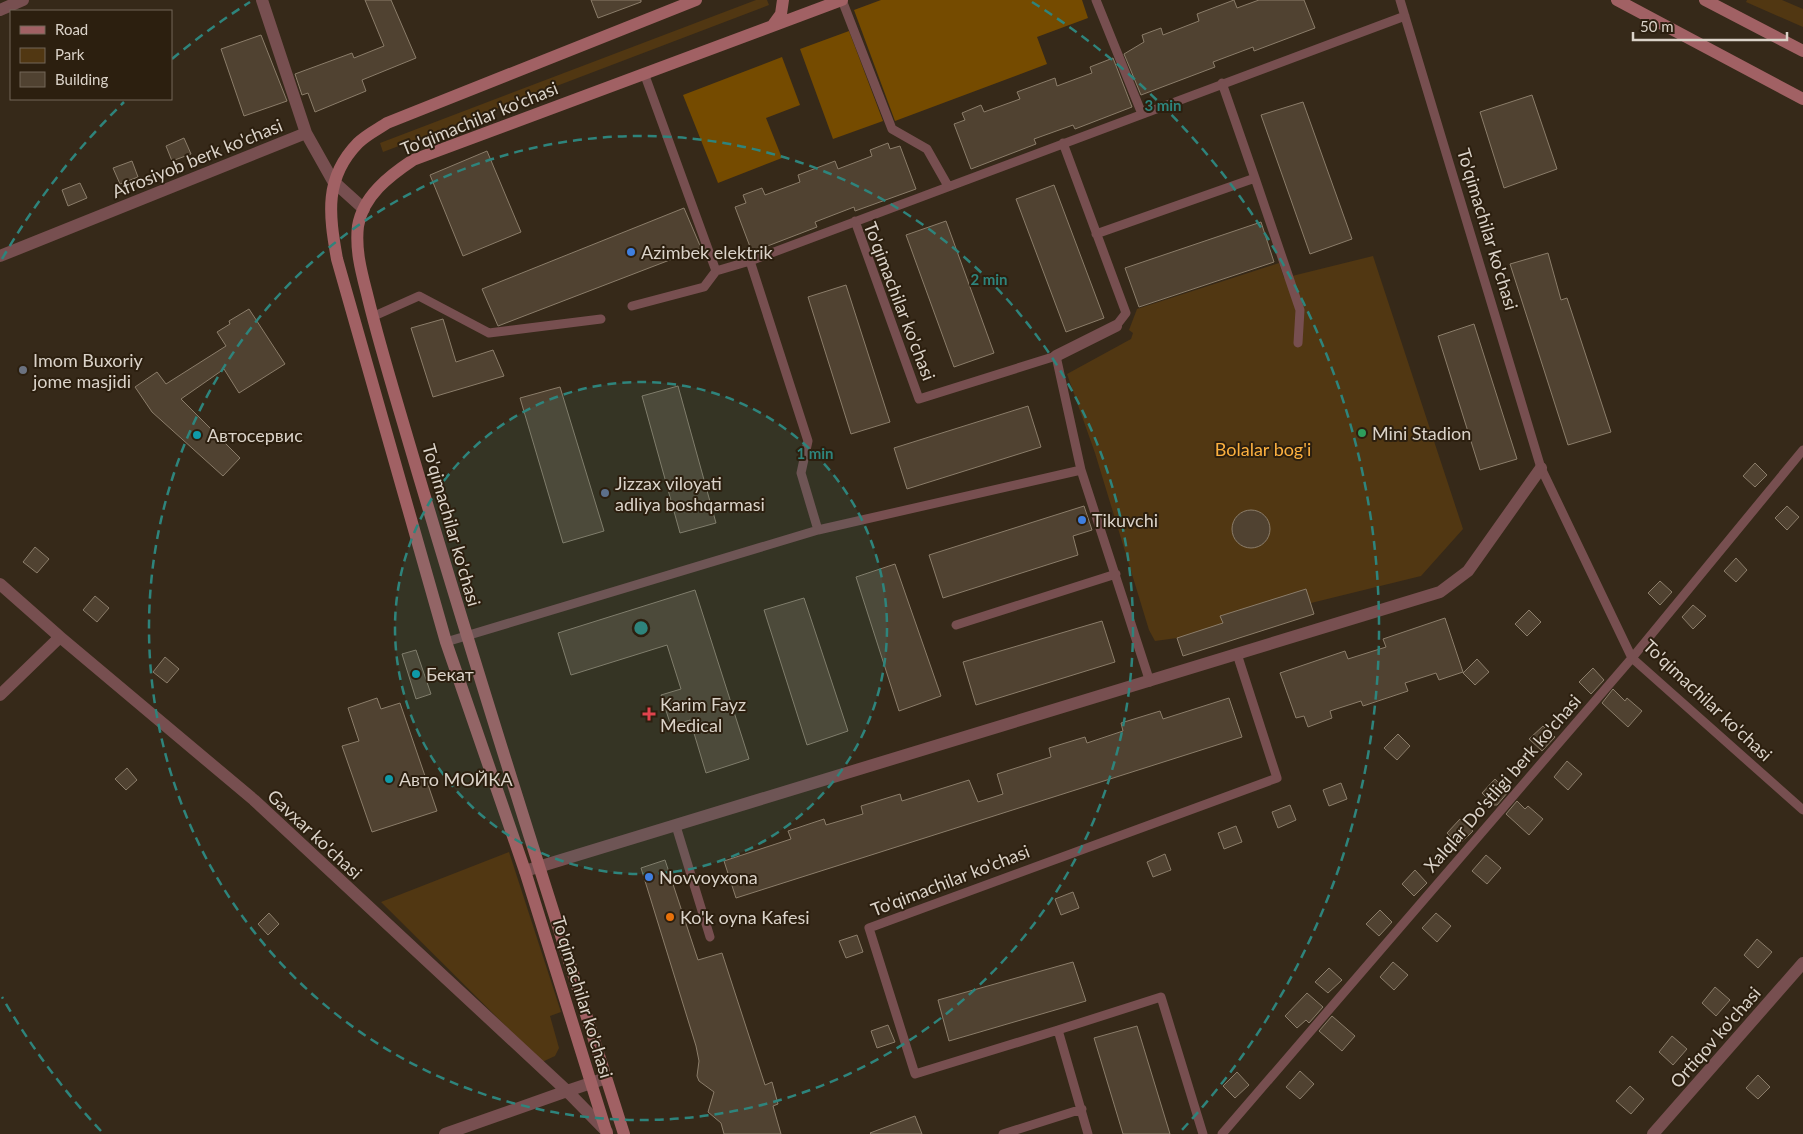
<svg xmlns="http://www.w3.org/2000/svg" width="1803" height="1134" viewBox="0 0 1803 1134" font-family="Lato,sans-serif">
	<rect width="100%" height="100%" fill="#362919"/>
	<path fill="#513712" d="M756 0H767L769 5 383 152 380 143Z
		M1747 0H1782L1803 9V27L1746 2Z
		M1373 256 1463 529 1421 576 1311 603 1314 614 1183 656 1177 638 1155 641 1149 630 1095 453 1067 374 1131 339 1133 333 1129 330 1137 309 1279 263 1284 278Z
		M509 852 561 1012 550 1016 559 1048 555 1056 542 1062 381 902Z"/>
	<path fill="#754b00" d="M881 0H1082L1088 18 1037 37 1047 64 895 121 854 10Z
		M849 31 883 121 833 139 800 49Z
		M782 57 800 105 766 118 782 158 718 183 683 95Z"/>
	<path fill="#504231" stroke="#8b7d6a" d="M365 0H391L416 58 362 80 366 91 315 112 308 93 302 95 295 74 352 53 354 58 384 46Z
		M591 0H641V2L598 18Z
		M1234 0 1237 8 1259 0H1304L1315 28 1254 51 1253 47 1213 62 1215 67 1141 95 1124 54 1144 42 1142 35 1161 28 1163 35 1199 21 1197 14Z
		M261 35 287 101 244 116 221 49Z
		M1113 58 1132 107 1075 129 1073 125 1034 139 1036 144 971 169 954 124 965 120 962 113 981 105 984 112 1020 99 1017 92 1055 78 1057 86 1092 73 1090 67Z
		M1532 95 1557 169 1504 188 1480 112Z
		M1303 102 1352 239 1310 254 1261 115Z
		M184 138 191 154 172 161 166 146Z
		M888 143 890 149 900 146 916 189 855 211 854 207 815 222 817 227 752 252 735 207 746 203 743 195 762 188 765 195 800 182 798 175 835 161 838 169 872 156 870 150Z
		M487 151 521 232 463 256 430 175Z
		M132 161 138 177 120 184 113 168Z
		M80 183 87 198 68 206 62 190Z
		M1054 185 1104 318 1066 332 1016 199Z
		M684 208 701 248 498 326 482 289Z
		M946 221 994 353 954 367 906 235Z
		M1261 222 1274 262 1139 307 1125 268Z
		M1548 253 1561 300 1567 298 1611 432 1568 445 1510 264Z
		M846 285 890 422 851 434 808 297Z
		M249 309 285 364 239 393 224 369 181 399 240 458 223 476 152 412 135 387 157 372 166 384 226 346 217 332 230 324 229 321Z
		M443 319 456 362 493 350 504 376 433 397 411 328Z
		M1474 324 1517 459 1480 470 1438 336Z
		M678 386 716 523 680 533 642 396Z
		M560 387 604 531 563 543 520 398Z
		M1028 406 1041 447 907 489 894 448Z
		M1755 463 1767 475 1755 487 1743 476Z
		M1084 506 1092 530 1073 536 1078 555 943 598 929 555Z
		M1787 506 1799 517 1787 530 1775 518Z
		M1232 529a19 19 0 1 1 38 0a19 19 0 1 1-38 0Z
		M35 547 49 559 37 573 23 562Z
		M1736 558 1747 570 1736 582 1724 571Z
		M895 564 941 696 899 711 856 577Z
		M1660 581 1672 592 1660 605 1648 593Z
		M1306 589 1314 614 1183 656 1177 638 1223 623 1220 616Z
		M695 590 749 759 706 773 690 720 671 726 661 695 681 689 667 645 571 675 558 633Z
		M95 596 109 608 97 622 83 610Z
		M804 598 848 731 807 745 764 610Z
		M1693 605 1706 616 1693 629 1682 617Z
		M1529 610 1541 622 1527 636 1515 624Z
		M1445 618 1463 672 1439 680 1436 673 1405 683 1408 691 1363 706 1361 701 1330 711 1332 718 1308 727 1304 716 1296 718 1280 673 1345 651 1348 659 1386 647 1383 639Z
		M1102 621 1115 662 976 705 963 662Z
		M416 650 431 694 416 699 402 654Z
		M165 657 179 669 167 683 153 672Z
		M1477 659 1489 672 1475 685 1463 673Z
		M1593 668 1604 680 1591 694 1579 682Z
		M1613 689 1625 701 1627 698 1642 711 1628 727 1602 703Z
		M377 698 381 709 400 703 437 811 372 832 342 746 359 741 348 708Z
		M1229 698 1242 737 736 898 724 861 791 839 788 831 824 819 826 825 863 814 861 806 900 794 902 801 969 780 978 802 1003 794 997 774 1051 757 1049 748 1085 737 1087 743 1123 731 1121 723 1160 711 1163 719Z
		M1543 726 1555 737 1542 751 1529 739Z
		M1398 734 1410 746 1397 760 1384 748Z
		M1567 761 1582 774 1568 790 1554 777Z
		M127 768 137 780 126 790 115 779Z
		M1495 779 1508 792 1497 805H1494L1482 793Z
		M1341 783 1347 799 1329 806 1323 790Z
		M1517 801 1525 809 1528 806 1543 819 1529 835 1506 814Z
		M1290 805 1296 820 1278 828 1272 812Z
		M1460 819 1473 831 1459 845 1447 833Z
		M1236 826 1242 842 1224 849 1218 833Z
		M1165 854 1171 870 1153 877 1147 862Z
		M1486 855 1501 868 1487 884 1472 871Z
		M665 860 698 960 722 953 765 1085 772 1082 778 1104 773 1106 781 1134H724L721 1123 708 1112 714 1092 699 1081 697 1076 699 1061 696 1046 641 868Z
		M1415 870 1427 883 1414 896 1402 884Z
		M1073 892 1079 908 1061 915 1055 899Z
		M1380 910 1392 922 1379 936 1366 924Z
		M269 913 279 924 268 935 258 924Z
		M1436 913 1451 926 1437 942 1422 928Z
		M857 935 863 952 846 958 839 941Z
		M1757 939 1772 952 1758 968 1744 955Z
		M1073 962 1086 1001 949 1041 938 1000Z
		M1393 962 1408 975 1394 990 1380 977Z
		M1329 968 1342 980 1328 993 1315 982Z
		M1715 987 1730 1000 1716 1016 1702 1003Z
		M1307 993 1323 1007 1309 1023 1306 1020 1297 1028 1285 1016Z
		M1332 1016 1355 1036 1342 1051 1319 1031Z
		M888 1025 895 1042 877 1048 871 1031Z
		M1137 1026 1170 1134H1123L1094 1038Z
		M1672 1036 1687 1049 1673 1065 1659 1052Z
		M1300 1071 1314 1084 1300 1099 1286 1087Z
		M1237 1072 1249 1085 1235 1098 1223 1086Z
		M1758 1075 1770 1087 1758 1099 1746 1088Z
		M1630 1086 1644 1099 1631 1114 1616 1101Z
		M915 1116 922 1134H871L870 1133Z"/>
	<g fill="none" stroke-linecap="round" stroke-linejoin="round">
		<path stroke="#774f50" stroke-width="9" d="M842 0 892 129 927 149 948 186
			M1096 0 1142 114
			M1400 0 1541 468 1632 658 1803 810
			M644 73 716 271 750 261
			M1222 83 1255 178
			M1063 143 1126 313 1116 326
			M1096 234 1255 178 1300 310 1298 343
			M632 306 704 287 716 271
			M372 317 419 296 489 333 601 319
			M1081 470 1150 682
			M818 530 1081 470 1056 356 919 399 855 221
			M956 625 1116 574
			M446 642 818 530 801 473 808 441 750 261 1405 16
			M676 826 710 937
			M1058 1030 1161 997 1203 1134
			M1003 1134 1082 1109
			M1088 1134 1058 1030 915 1074 869 928 1277 778 1237 654
			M1222 1134 1632 658 1803 450"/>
		<path stroke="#774f50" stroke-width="12" d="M262 0 306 133 333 181 364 209
			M0 10 23 0
			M0 256 306 133
			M1056 356 1116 326
			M0 584 60 637 254 800 567 1091 606 1078
			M0 695 60 637
			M525 871 1440 592 1468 571 1541 468
			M445 1134 567 1091 607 1132"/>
		<path stroke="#774f50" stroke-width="12" d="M1653 1134 1803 963"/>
		<path stroke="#a16164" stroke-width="12" d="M1617 0 1803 99
			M1705 0 1803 51
			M773 25 781 14 783 0
			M607 1134 525 871 446 642 337 259C329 214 324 178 358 143 366 135 378 129 387 123L696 0
			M624 1134C551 904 477 674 409 443 395 395 380 347 368 298 362 274 355 251 358 226 363 196 389 176 413 160L842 0"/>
	</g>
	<circle cx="641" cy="628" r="246" fill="#2e847c" fill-opacity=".12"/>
	<g fill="none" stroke="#2e847c" stroke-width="2.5" stroke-dasharray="9 6">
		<circle cx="641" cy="628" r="246"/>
		<circle cx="641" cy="628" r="492"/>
		<path d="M101 1131A738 738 0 0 1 2 997M2 259A738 738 0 0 1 124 102M172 59A738 738 0 0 1 250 2M1032 2A738 738 0 0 1 1181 1131"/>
	</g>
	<g fill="#3f7fe0" stroke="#2c1f0f" stroke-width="2">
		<circle cx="631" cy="252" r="5"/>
		<circle cx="1082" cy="520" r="5"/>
		<circle cx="649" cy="877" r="5"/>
	</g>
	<circle fill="#6b7280" stroke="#2c1f0f" stroke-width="2" cx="23" cy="370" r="5"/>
	<circle fill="#2e9e5b" stroke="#2c1f0f" stroke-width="2" cx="1362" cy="433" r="5"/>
	<g fill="#0f9aa8" stroke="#2c1f0f" stroke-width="2">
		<circle cx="197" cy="435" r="5"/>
		<circle cx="416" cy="674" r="5"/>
		<circle cx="389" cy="779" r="5"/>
	</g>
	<circle fill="#5c6f8a" stroke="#2c1f0f" stroke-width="2" cx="605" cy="493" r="5"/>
	<path fill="#e0444e" stroke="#2c1f0f" stroke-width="2" d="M646.5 706.5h5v5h5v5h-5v5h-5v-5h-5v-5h5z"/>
	<circle fill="#e8710a" stroke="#2c1f0f" stroke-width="2" cx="670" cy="917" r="5"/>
	<g text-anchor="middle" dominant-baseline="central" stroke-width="4" stroke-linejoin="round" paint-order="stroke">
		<g font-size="18" fill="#dbd3c9" stroke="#2c1f0f">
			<text transform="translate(479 118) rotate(-22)">To'qimachilar ko'chasi</text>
			<text transform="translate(197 158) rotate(-22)">Afrosiyob berk ko'chasi</text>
			<text transform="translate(1488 229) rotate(73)">To'qimachilar ko'chasi</text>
			<text transform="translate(900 301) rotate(69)">To'qimachilar ko'chasi</text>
			<text transform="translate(452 525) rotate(74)">To'qimachilar ko'chasi</text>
			<text transform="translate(1708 700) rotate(43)">To'qimachilar ko'chasi</text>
			<text transform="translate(1502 783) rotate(-49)">Xalqlar Do'stligi berk ko'chasi</text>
			<text transform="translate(315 834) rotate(43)">Gavxar ko'chasi</text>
			<text transform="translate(950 880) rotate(-21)">To'qimachilar ko'chasi</text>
			<text transform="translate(583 997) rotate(73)">To'qimachilar ko'chasi</text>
			<text transform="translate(1715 1037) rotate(-49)">Ortiqov ko'chasi</text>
		</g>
		<g font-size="18" fill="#dbd3c9" stroke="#2c1f0f" text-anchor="start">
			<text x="641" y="252">Azimbek elektrik</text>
			<text x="33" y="360">Imom Buxoriy<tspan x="33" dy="21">jome masjidi</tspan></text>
			<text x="1372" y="433">Mini Stadion</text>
			<text x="207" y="435">Автосервис</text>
			<text x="615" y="483">Jizzax viloyati<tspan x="615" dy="21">adliya boshqarmasi</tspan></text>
			<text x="1092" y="520">Tikuvchi</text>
			<text x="426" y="674">Бекат</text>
			<text x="660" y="704">Karim Fayz<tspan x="660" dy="21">Medical</tspan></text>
			<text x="399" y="779">Авто МОЙКА</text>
			<text x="659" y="877">Novvoyxona</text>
			<text x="680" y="917">Ko'k oyna Kafesi</text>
		</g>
		<g font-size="18" fill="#fcb03f" stroke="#2c1f0f">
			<text x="1263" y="449">Bolalar bog'i</text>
		</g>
	</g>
	<circle cx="641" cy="628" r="8" fill="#2e847c" stroke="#2c1f0f" stroke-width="2.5"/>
	<g font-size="15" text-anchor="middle" font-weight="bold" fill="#2e847c" stroke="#2c1f0f" stroke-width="4" stroke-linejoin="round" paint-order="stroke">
		<text x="1163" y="111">3 min</text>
		<text x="989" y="285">2 min</text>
		<text x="815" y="459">1 min</text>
	</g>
	<rect x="10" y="10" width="162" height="90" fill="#2c1f0f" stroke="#726759"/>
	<rect x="20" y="26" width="25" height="8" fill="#a16164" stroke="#726759"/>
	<text x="55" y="35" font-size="15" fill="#dbd3c9">Road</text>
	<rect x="20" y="48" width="25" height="15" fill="#513712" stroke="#726759"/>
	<text x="55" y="60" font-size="15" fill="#dbd3c9">Park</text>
	<rect x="20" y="72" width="25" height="15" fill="#504231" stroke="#726759"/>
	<text x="55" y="85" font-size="15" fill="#dbd3c9">Building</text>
	<path d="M1633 32v8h154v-8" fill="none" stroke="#dbd3c9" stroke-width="2.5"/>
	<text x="1640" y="32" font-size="15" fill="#dbd3c9" stroke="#2c1f0f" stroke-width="4" paint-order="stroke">50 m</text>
</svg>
